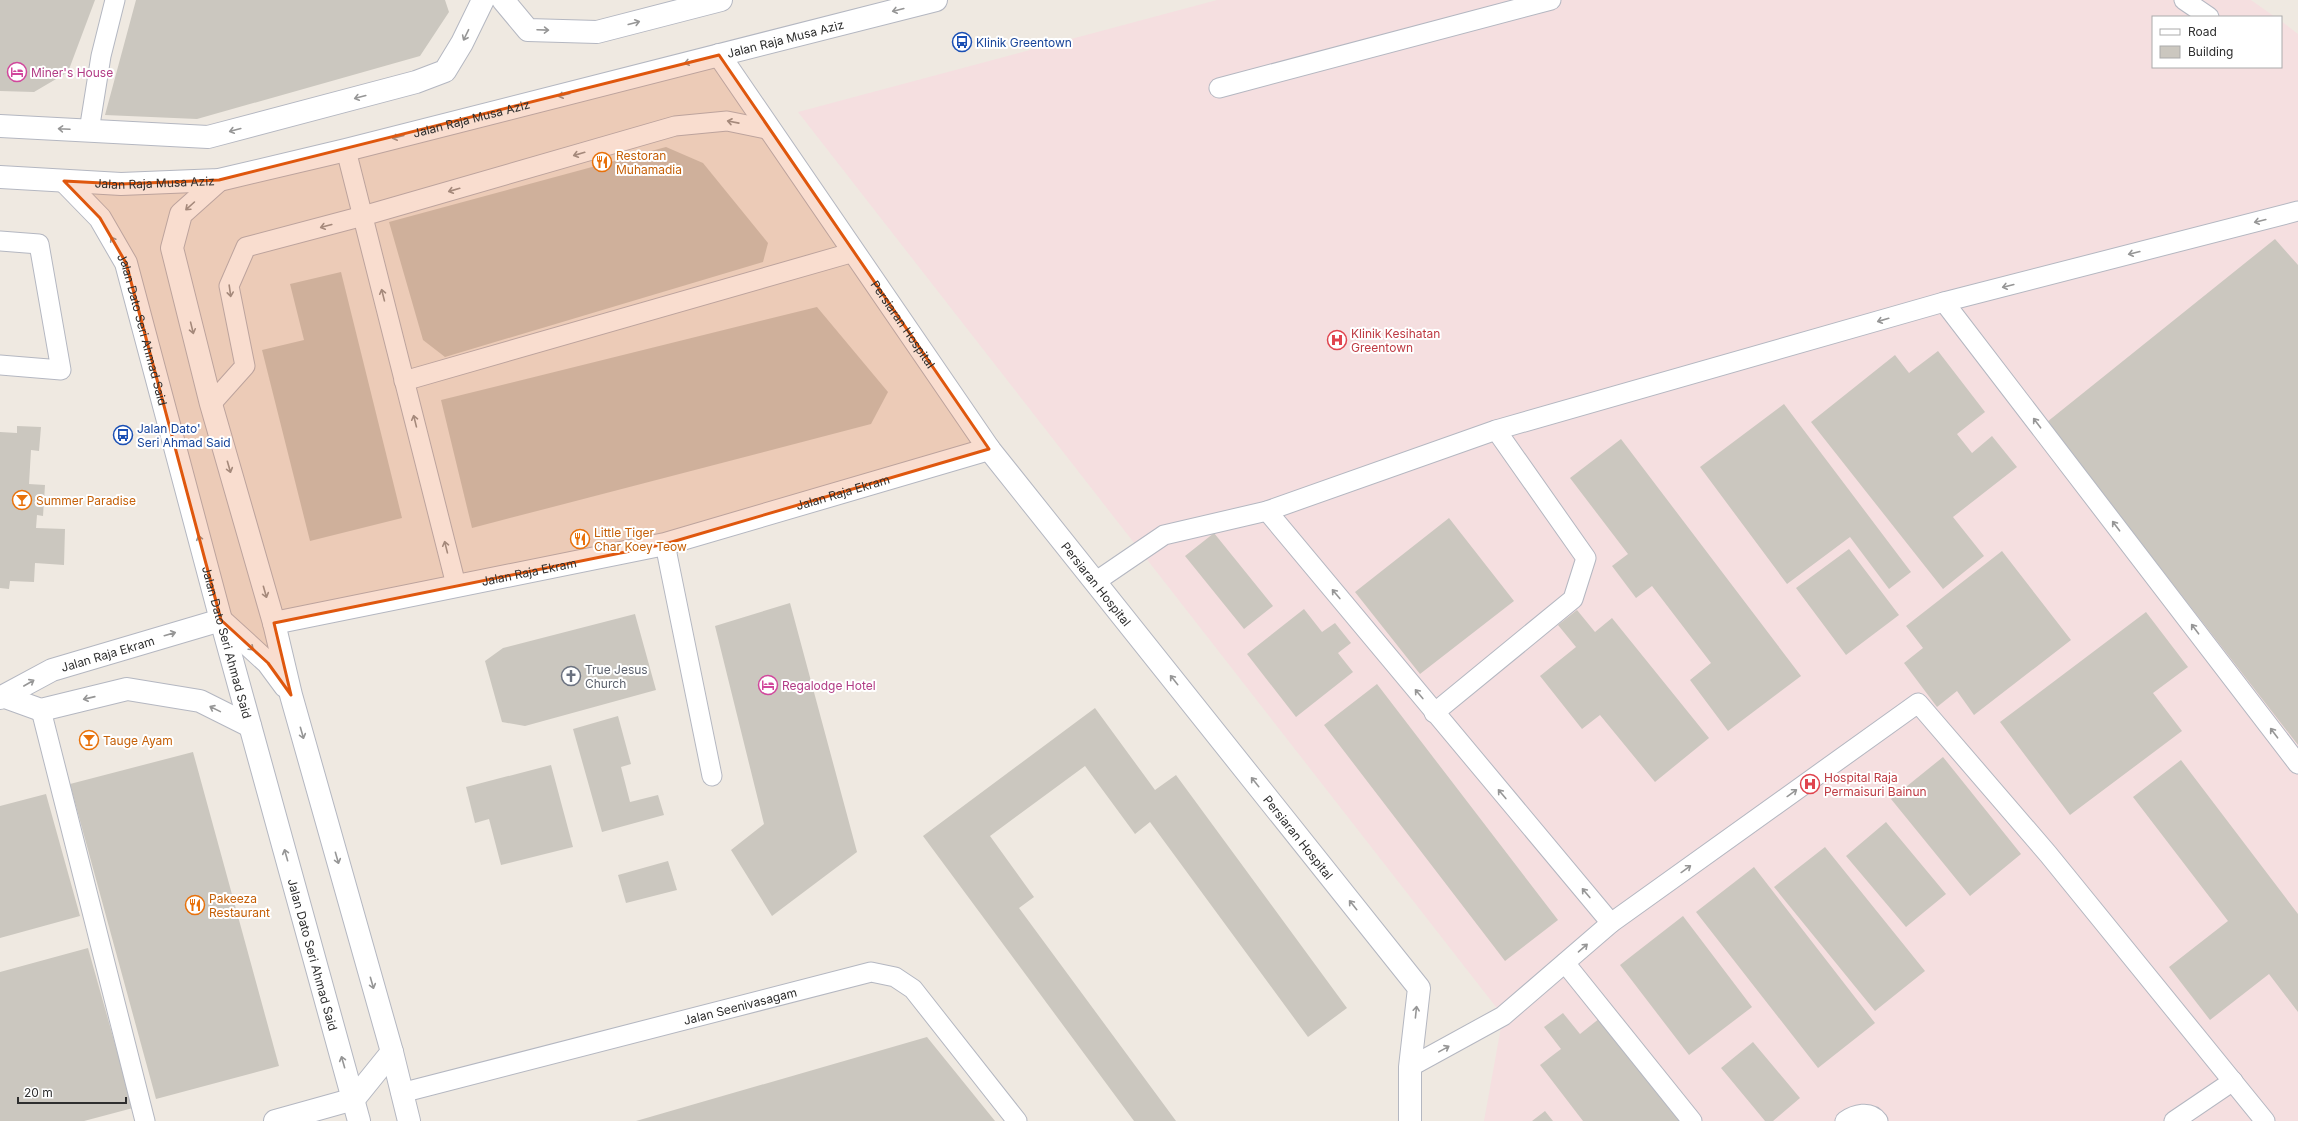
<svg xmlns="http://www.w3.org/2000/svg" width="2298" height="1121" viewBox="0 0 2298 1121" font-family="Inter,sans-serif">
	<rect width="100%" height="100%" fill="#efe9e1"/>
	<path fill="#f5dfe0" d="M1217 0H2251L2275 17H2153V67H2281V21L2298 34V1121H1484L1503 1016 798 112Z"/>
	<path fill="#cbc7bf" d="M0 0H95L68 72 34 92 0 91Z
		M136 0H445L449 12 420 56 197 119 105 115Z
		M666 147 703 163 768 243 763 262 445 357 423 340 389 222Z
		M2275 239 2298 265V745L2047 422Z
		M341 272 402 518 310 541 262 350 304 340 290 284Z
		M817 307 888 392 871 424 472 528 441 400Z
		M1938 351 1985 412 1957 434 1972 453 1992 436 2017 467 1953 517 1984 556 1943 589 1811 422 1895 355 1909 373Z
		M1784 404 1911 572 1889 589 1850 537 1787 584 1700 467Z
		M17 426 41 427 39 451 31 450 29 484 45 485 43 516 37 515 36 528 65 529 64 565 35 563 34 582 10 581 9 589 0 588V432L17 433Z
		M1621 439 1801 676 1728 731 1690 680 1711 663 1652 586 1636 598 1612 566 1628 554 1570 478Z
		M1449 518 1514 601 1420 674 1355 592Z
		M1214 533 1273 606 1244 629 1185 556Z
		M1849 549 1899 615 1846 655 1796 588Z
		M2002 551 2071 640 1974 715 1957 691 1937 707 1904 663 1923 648 1906 626Z
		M790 603 857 852 772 916 731 850 764 824 715 626Z
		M1304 609 1322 632 1335 623 1351 643 1338 653 1353 672 1296 717 1247 654Z
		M1577 610 1595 632 1612 618 1709 738 1655 782 1600 715 1582 729 1540 676 1576 647 1558 625Z
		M2146 612 2188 667 2153 693 2182 731 2070 815 2000 722Z
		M635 614 656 690 525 726 502 722 485 661 503 648Z
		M1377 684 1558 920 1505 961 1324 725Z
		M1095 708 1155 790 1176 775 1347 1008 1308 1037 1150 822 1135 834 1085 766 990 836 1034 897 1019 908 1176 1121H1134L923 836Z
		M618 716 631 764 621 767 630 802 658 795 664 815 602 832 573 729Z
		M193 752 279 1066 156 1099 70 784Z
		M1943 757 2021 854 1970 896 1891 799Z
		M2181 760 2298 914V1012L2269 974 2210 1020 2169 967 2228 921 2133 797Z
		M551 765 573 847 501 865 489 819 475 823 466 787Z
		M46 794 80 916 0 938V806Z
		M1886 822 1946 894 1906 927 1846 856Z
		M1825 847 1925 971 1875 1011 1774 887Z
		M668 861 677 890 626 903 618 875Z
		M1754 867 1875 1023 1818 1068 1696 912Z
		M1683 916 1752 1007 1689 1055 1620 965Z
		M88 948 133 1108 84 1121H0V972Z
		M1563 1013 1580 1034 1600 1018 1679 1121H1583L1540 1065 1561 1049 1544 1027Z
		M927 1037 995 1121H636Z
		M1753 1042 1800 1098 1773 1121H1765L1721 1068Z
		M1545 1111 1553 1121H1532Z"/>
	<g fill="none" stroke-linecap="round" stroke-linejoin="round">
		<defs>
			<g id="lane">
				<path d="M2184 0 2209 17"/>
				<path d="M1219 88 1551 0"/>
				<path d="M89 131 101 56 115 0"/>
				<path d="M346 150 456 585"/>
				<path d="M0 241 39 244 61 370 0 365"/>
				<path d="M1944 302 2298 764"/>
				<path d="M404 381 854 252"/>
				<path d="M211 404 245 366 229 286 246 247 363 216 675 126 727 121 771 130"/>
				<path d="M1267 511 1611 923"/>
				<path d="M665 544 712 776"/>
				<path d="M1095 582 1164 535 1267 511 1496 430 1944 302 2298 211"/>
				<path d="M41 710 145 1121"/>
				<path d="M1434 713 1573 599 1586 558 1496 430"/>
				<path d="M1565 963 1692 1121"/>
				<path d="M1410 1067 1503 1016 1611 923 1918 703 2048 854 2265 1121"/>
				<path id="s1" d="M401 1093 871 972 895 977 913 989 1017 1121"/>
				<path d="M1845 1121C1855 1114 1870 1110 1878 1121"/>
				<path d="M2174 1121 2233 1081"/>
			</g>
			<g id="street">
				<path id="s2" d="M719 55 989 449 1419 988 1410 1067V1121"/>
				<path id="s3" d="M274 623 665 544 989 449"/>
			</g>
			<g id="secondary">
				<path d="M503 0 528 30 597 32 721 0"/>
				<path d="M0 126 208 137 416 82 445 71 462 43 483 0"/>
				<path id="s4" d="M0 177 121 184 219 180 346 150 936 0"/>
				<path d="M219 180 181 214 172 248 211 404 274 623 291 695 392 1052 409 1121"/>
				<path id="s5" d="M64 181 100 218 126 263 221 620 359 1121"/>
				<path d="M221 620 268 663 285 686"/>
				<path d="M5 697 41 710 127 689 200 701 250 726"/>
				<path id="s6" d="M0 698 52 670 221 620"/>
				<path d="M354 1099 392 1052"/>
				<path d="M275 1121 354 1099"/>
			</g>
		</defs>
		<use href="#lane" stroke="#b4b7c1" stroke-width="21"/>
		<use href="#street" stroke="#b4b7c1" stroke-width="24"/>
		<use href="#secondary" stroke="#b4b7c1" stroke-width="24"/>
		<use href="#lane" stroke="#fff" stroke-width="19"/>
		<use href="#street" stroke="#fff" stroke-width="22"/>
		<use href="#secondary" stroke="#fff" stroke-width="22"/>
	</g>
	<defs><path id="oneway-shaft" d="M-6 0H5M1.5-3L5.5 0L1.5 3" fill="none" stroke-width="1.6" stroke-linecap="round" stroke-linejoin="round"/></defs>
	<g stroke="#969696">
		<use href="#oneway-shaft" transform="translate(898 10) rotate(166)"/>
		<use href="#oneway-shaft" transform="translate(634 23) rotate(-15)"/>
		<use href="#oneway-shaft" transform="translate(543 30) rotate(2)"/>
		<use href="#oneway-shaft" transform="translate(466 35) rotate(116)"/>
		<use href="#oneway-shaft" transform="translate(690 62) rotate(166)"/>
		<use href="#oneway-shaft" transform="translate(564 95) rotate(166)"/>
		<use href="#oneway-shaft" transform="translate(360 97) rotate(165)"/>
		<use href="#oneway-shaft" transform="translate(733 122) rotate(-169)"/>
		<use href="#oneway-shaft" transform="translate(64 129) rotate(-177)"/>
		<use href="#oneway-shaft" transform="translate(235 130) rotate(165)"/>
		<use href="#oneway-shaft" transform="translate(398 137) rotate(166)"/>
		<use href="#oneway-shaft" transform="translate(579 154) rotate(164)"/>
		<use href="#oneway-shaft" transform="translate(454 190) rotate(164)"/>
		<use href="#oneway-shaft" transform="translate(190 206) rotate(138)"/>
		<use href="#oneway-shaft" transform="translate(2260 221) rotate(166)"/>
		<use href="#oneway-shaft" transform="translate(326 226) rotate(165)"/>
		<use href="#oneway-shaft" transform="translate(114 242) rotate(-120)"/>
		<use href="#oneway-shaft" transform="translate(2134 253) rotate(166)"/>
		<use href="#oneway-shaft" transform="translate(2008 286) rotate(166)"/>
		<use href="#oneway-shaft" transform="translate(230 291) rotate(82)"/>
		<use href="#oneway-shaft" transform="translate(383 295) rotate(-104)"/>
		<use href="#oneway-shaft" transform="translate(1883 320) rotate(164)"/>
		<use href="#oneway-shaft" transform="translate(192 328) rotate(76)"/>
		<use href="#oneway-shaft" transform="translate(415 421) rotate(-104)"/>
		<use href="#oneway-shaft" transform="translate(2037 423) rotate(-127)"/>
		<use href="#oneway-shaft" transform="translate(229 467) rotate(74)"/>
		<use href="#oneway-shaft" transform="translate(2116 526) rotate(-127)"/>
		<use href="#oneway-shaft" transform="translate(200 541) rotate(-105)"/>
		<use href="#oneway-shaft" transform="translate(446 547) rotate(-104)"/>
		<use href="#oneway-shaft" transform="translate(265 592) rotate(74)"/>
		<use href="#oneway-shaft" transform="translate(1336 594) rotate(-130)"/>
		<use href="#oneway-shaft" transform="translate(2195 629) rotate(-127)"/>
		<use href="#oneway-shaft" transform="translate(170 634) rotate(-16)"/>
		<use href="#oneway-shaft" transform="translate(249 646) rotate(42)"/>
		<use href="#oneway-shaft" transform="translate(1174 680) rotate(-129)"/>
		<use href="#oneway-shaft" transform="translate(29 683) rotate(-30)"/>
		<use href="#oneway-shaft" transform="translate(1419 694) rotate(-130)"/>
		<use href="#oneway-shaft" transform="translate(89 698) rotate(167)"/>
		<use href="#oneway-shaft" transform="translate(215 709) rotate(-154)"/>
		<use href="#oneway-shaft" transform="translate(302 733) rotate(74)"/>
		<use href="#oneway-shaft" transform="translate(2274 733) rotate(-127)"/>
		<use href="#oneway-shaft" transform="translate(1255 782) rotate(-129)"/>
		<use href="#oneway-shaft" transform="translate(1792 793) rotate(-36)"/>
		<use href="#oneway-shaft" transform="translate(1502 794) rotate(-130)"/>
		<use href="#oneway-shaft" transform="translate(286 855) rotate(-106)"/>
		<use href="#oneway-shaft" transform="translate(337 858) rotate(74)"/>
		<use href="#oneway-shaft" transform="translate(1686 869) rotate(-36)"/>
		<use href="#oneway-shaft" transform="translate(1586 893) rotate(-130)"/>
		<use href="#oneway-shaft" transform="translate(1353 905) rotate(-129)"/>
		<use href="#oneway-shaft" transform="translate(1583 948) rotate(-41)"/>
		<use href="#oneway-shaft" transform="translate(372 983) rotate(74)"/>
		<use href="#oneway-shaft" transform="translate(1416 1012) rotate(-84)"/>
		<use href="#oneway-shaft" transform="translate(1444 1049) rotate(-29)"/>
		<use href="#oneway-shaft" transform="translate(343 1062) rotate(-106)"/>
	</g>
	<path fill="#df570e" fill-opacity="0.2" stroke="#df570e" stroke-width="3" stroke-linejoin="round" d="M719 55 989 449 665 544 274 623 291 695 268 663 221 620 126 263 100 218 64 181 121 184 219 180Z"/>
	<defs>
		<symbol id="bus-ring" viewBox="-11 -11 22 22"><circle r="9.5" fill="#fff" stroke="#1a4fb4" stroke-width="1.5"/><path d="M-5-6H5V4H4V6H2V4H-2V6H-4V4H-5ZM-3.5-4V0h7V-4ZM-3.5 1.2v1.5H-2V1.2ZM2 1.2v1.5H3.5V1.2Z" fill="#1a4fb4"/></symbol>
		<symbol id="hotel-ring" viewBox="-11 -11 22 22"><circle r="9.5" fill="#fff" stroke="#d1479c" stroke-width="1.5"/><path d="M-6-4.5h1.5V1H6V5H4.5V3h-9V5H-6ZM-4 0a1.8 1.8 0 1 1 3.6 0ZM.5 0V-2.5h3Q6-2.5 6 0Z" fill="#d1479c"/></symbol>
		<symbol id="restaurant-ring" viewBox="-11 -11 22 22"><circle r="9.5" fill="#fff" stroke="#e8710a" stroke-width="1.5"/><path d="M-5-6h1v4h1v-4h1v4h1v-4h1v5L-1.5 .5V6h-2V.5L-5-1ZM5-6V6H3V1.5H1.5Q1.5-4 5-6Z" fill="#e8710a"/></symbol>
		<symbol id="hospital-ring" viewBox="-11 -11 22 22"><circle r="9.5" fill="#fff" stroke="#e0444e" stroke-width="1.5"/><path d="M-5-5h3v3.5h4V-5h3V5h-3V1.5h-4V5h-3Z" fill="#e0444e"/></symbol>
		<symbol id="bar-ring" viewBox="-11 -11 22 22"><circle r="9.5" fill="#fff" stroke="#e8710a" stroke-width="1.5"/><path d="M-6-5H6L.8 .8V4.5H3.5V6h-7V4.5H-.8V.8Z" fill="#e8710a"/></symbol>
		<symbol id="church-ring" viewBox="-11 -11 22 22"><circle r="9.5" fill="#fff" stroke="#6b7280" stroke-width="1.5"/><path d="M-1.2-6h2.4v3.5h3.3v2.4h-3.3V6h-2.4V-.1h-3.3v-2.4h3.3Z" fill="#6b7280"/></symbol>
	</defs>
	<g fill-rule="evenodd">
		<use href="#bus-ring" x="951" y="31" width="22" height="22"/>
		<use href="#hotel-ring" x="6" y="61" width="22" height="22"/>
		<use href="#restaurant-ring" x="591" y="151" width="22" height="22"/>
		<use href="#hospital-ring" x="1326" y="329" width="22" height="22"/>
		<use href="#bus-ring" x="112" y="424" width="22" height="22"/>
		<use href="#bar-ring" x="11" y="489" width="22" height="22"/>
		<use href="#restaurant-ring" x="569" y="528" width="22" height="22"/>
		<use href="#church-ring" x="560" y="665" width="22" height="22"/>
		<use href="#hotel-ring" x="757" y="674" width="22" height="22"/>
		<use href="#bar-ring" x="78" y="729" width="22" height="22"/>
		<use href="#hospital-ring" x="1799" y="773" width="22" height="22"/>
		<use href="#restaurant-ring" x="184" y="894" width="22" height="22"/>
	</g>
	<g text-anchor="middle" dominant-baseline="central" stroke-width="4" stroke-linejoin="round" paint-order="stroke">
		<g font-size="12" fill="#2e2e2e" stroke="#fff">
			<text stroke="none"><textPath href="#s4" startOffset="803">Jalan Raja Musa Aziz</textPath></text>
			<text stroke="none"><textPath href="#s4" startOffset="479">Jalan Raja Musa Aziz</textPath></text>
			<text stroke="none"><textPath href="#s4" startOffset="155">Jalan Raja Musa Aziz</textPath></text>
			<text stroke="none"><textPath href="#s2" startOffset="326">Persiaran Hospital</textPath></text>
			<text stroke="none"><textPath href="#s5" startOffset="172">Jalan Dato Seri Ahmad Said</textPath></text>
			<text stroke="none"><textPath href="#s3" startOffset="584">Jalan Raja Ekram</textPath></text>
			<text stroke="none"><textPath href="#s3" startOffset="260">Jalan Raja Ekram</textPath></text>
			<text stroke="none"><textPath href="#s2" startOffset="650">Persiaran Hospital</textPath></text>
			<text stroke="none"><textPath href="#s5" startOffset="496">Jalan Dato Seri Ahmad Said</textPath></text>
			<text stroke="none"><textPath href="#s6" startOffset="117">Jalan Raja Ekram</textPath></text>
			<text stroke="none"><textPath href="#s2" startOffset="974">Persiaran Hospital</textPath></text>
			<text stroke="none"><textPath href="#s5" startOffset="820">Jalan Dato Seri Ahmad Said</textPath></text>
			<text stroke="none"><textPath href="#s1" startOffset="350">Jalan Seenivasagam</textPath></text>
		</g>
		<g font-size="12" fill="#164399" stroke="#fff" text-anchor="start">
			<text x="976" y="42">Klinik Greentown</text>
			<text x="137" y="428">Jalan Dato'<tspan x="137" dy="14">Seri Ahmad Said</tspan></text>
		</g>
		<g font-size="12" fill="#b23c85" stroke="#fff" text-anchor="start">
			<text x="31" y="72">Miner's House</text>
			<text x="782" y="685">Regalodge Hotel</text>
		</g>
		<g font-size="12" fill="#c56008" stroke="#fff" text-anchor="start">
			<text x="616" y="155">Restoran<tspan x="616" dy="14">Muhamadia</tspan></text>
			<text x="36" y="500">Summer Paradise</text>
			<text x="594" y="532">Little Tiger<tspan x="594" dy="14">Char Koey Teow</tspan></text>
			<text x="103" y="740">Tauge Ayam</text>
			<text x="209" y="898">Pakeeza<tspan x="209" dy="14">Restaurant</tspan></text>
		</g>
		<g font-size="12" fill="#be3a42" stroke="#fff" text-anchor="start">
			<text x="1351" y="333">Klinik Kesihatan<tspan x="1351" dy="14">Greentown</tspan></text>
			<text x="1824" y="777">Hospital Raja<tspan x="1824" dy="14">Permaisuri Bainun</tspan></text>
		</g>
		<g font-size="12" fill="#5b616d" stroke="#fff" text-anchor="start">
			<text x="585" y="669">True Jesus<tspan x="585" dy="14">Church</tspan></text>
		</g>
	</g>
	<rect x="2152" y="16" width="130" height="52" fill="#ffffff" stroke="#ababab"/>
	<rect x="2160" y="29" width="20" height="6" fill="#ffffff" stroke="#ababab"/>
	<text x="2188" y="36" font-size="12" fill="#2e2e2e">Road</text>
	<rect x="2160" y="46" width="20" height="12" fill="#cbc7bf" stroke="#ababab"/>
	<text x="2188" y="56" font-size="12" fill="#2e2e2e">Building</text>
	<path d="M18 1097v6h108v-6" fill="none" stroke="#2e2e2e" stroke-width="2"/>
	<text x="24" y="1097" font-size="12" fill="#2e2e2e" stroke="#ffffff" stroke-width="3" paint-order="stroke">20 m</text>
</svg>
